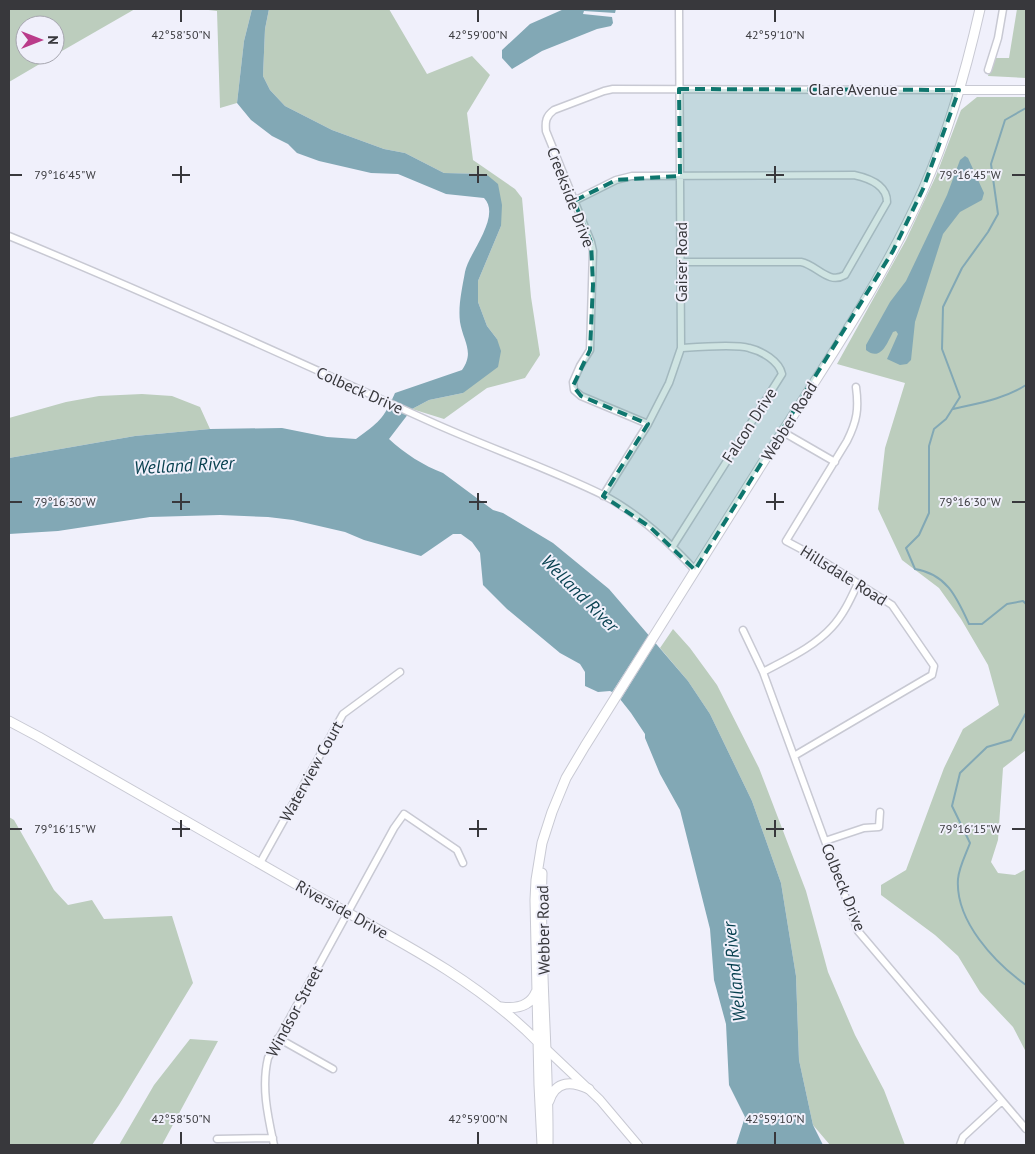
<svg xmlns="http://www.w3.org/2000/svg" width="1035" height="1154" viewBox="0 0 1035 1154" font-family="'PT Sans',sans-serif">
	<rect width="100%" height="100%" fill="#f0f0fb"/>
	<path fill="#bccdbd" d="M9 9H135L55 55V25H25V55H55L9 82Z
		M200 9H252L244 41 237 103 220 108 217 11Z
		M269 9H389L427 74 472 56 490 75 467 113 473 160 515 189 522 198 531 297 540 355 525 378 487 388 444 419 412 409 429 400 463 393 497 339 487 326 478 302V281L501 226 486 174 444 173 405 153 384 149 332 130 285 106 270 90 263 76 265 29Z
		M1017 9H1026V78L988 76 993 58H1009Z
		M977 97H1026V750L1003 768 998 840 991 862 998 873 1015 875 1026 869V1052L1013 1027 980 992 958 956 935 935 881 895V885L906 870 944 768 963 729 999 705 988 665 961 619 939 588 902 560 878 509 885 448 905 383 837 364 906 240 936 176 961 110Z
		M142 394 172 396 200 407 210 429 135 436 9 458V418L66 402 99 396Z
		M673 629 690 648 717 685 759 768 806 891 828 972 855 1035 884 1090 905 1145H830L813 1125 799 1060 796 976 781 883 752 801 710 714 688 681 660 648Z
		M9 817 14 820 54 890 68 905 92 900 104 919 172 916 193 983 119 1105 92 1145H9Z
		M190 1039 218 1041 162 1145H119L154 1085Z"/>
	<path fill="#82a8b5" d="M252 9H269L265 29 263 76 270 90 285 106 332 130 384 149 405 153 444 173 486 174 498 184 502 205 501 226 478 281V302L487 326 497 339 501 351 498 367 463 393 429 400 412 409 389 439C404 453 424 466 443 473L493 510 503 513 553 543 609 589 688 681 710 714 752 801 781 883 796 976 799 1060 813 1125 823 1145H736L745 1117 729 1085 726 1024 714 980 710 929 680 810 660 774 645 738V734L631 713 616 694 610 691 598 692 585 686V672L580 664 560 653 507 609 483 585 480 553 472 542 461 534H453L421 556 364 540 345 532 293 520 268 517 220 515 150 517 58 531 9 534V458L135 436 210 429 282 428 327 437 356 439C379 422 383 420 395 393L462 370C475 352 463 341 460 322 458 306 462 289 465 272 468 254 502 216 484 198L446 194 398 174 371 173 319 161 297 153 288 144 272 136 251 120 237 103 244 41Z
		M564 9H616L615 13 584 11 583 14 612 17 613 23 611 26 597 29 542 51 512 69 502 58V50L530 24Z
		M965 156 968 158 984 193 982 200 960 212 943 234 915 322 911 360 907 364 900 365 887 359 898 334 896 331 893 332C887 343 881 362 866 350V345L890 302 906 281 947 195 960 160Z"/>
	<path fill="#f0f0fb" d="M650 633 657 641 619 702 611 694Z"/>
	<g fill="none" stroke-linecap="round" stroke-linejoin="round">
		<path stroke="#82a8b5" stroke-width="2" d="M1026 108 1005 120 991 164 998 214 988 232 962 268 943 307 942 349 960 397 946 419 934 429 929 446V513L919 535 906 548 915 569C947 574 957 598 969 624H982L1007 604 1023 601 1026 604
			M953 409C979 403 1004 399 1026 385
			M1026 713 1011 740 987 747 960 773 952 806 970 843C966 854 959 867 958 879 955 921 995 963 1026 985"/>
		<defs>
			<path id="minor" d="M988 70 998 38 1003 9
				M574 201 616 180 632 176 854 175C868 178 887 185 887 202L845 275C828 285 817 265 801 262H681
				M9 236C150 294 290 358 429 421 486 447 546 467 603 495 638 513 668 541 695 570
				M648 424 581 396 574 390 573 382 580 366 590 350 593 251 591 242 546 131C545 121 546 116 554 110L604 91 613 89 959 90
				M783 432 835 462
				M603 496 648 424 669 383 681 348 679 9
				M673 546 782 374C779 361 762 351 749 348 736 344 697 347 681 348
				M743 630 763 672 858 931 1026 1129
				M763 672C787 659 814 647 832 627 844 614 851 598 858 583
				M794 756 925 679 932 675 934 666 892 605 818 558 786 541 847 441C857 421 859 409 856 387
				M825 841 864 828 879 827 880 812
				M260 863 343 714 400 672
				M278 1038 333 1069
				M217 1139 273 1138
				M274 1145C268 1117 261 1087 268 1058L394 828 404 814 457 850 463 863
				M960 1145 963 1137 1002 1101"/>
			<path id="tertiary" d="M959 90H1026
				M543 1046 600 1100 638 1145"/>
			<path id="secondary" d="M9 721 39 737C129 788 218 840 308 891 389 936 473 976 538 1042
				M542 873C539 964 549 1055 548 1145
				M501 1007C516 1009 530 1007 536 992
				M549 1101C556 1080 572 1081 589 1089
				M542 1145 539 1085 535 900 536 880 542 843 552 812 566 778 585 746C646 649 706 552 767 456 822 370 881 283 923 190 949 132 966 71 980 9"/>
		</defs>
		<use href="#minor" stroke="#c8c9d3" stroke-width="9"/>
		<use href="#tertiary" stroke="#c8c9d3" stroke-width="10"/>
		<use href="#secondary" stroke="#c8c9d3" stroke-width="11"/>
		<use href="#minor" stroke="#fff" stroke-width="6"/>
		<use href="#tertiary" stroke="#fff" stroke-width="8"/>
		<use href="#secondary" stroke="#fff" stroke-width="9"/>
	</g>
	<path fill="#0f766e" fill-opacity="0.2" stroke="#0f766e" stroke-width="4" stroke-dasharray="10 6" stroke-linejoin="round" d="M679 89 959 90 923 189 893 251 695 570 650 527 603 496 648 424 581 396 573 386 590 350 593 285 591 242 574 201 616 180 680 176Z"/>
	<path fill="none" stroke="#38383c" stroke-width="2" d="M181 10V22M478 10V22M775 10V22M181 166V183M478 166V183M775 166V183M10 175H22M172 175H190M469 175H487M766 175H784M1012 175H1025M181 493V510M478 493V510M775 493V510M10 502H22M172 502H190M469 502H487M766 502H784M1012 502H1025M181 820V837M478 820V837M775 820V837M10 829H22M172 829H190M469 829H487M766 829H784M1012 829H1025M181 1132V1144M478 1132V1144M775 1132V1144"/>
	<g text-anchor="middle" dominant-baseline="central" stroke-width="4" stroke-linejoin="round" paint-order="stroke">
		<g font-size="16" fill="#38383c" stroke="#f0f0fb">
			<text x="853" y="89">Clare Avenue</text>
			<text transform="translate(571 197) rotate(69)">Creekside Drive</text>
			<text transform="translate(681 262) rotate(-90)">Gaiser Road</text>
			<text transform="translate(360 390) rotate(24)">Colbeck Drive</text>
			<text transform="translate(789 421) rotate(-58)">Webber Road</text>
			<text transform="translate(749 425) rotate(-57)">Falcon Drive</text>
			<text transform="translate(844 575) rotate(32)">Hillsdale Road</text>
			<text transform="translate(311 771) rotate(-61)">Waterview Court</text>
			<text transform="translate(844 887) rotate(68)">Colbeck Drive</text>
			<text transform="translate(342 909) rotate(29)">Riverside Drive</text>
			<text transform="translate(543 930) rotate(-91)">Webber Road</text>
			<text transform="translate(294 1011) rotate(-62)">Windsor Street</text>
		</g>
		<g font-size="18" font-style="italic" fill="#063f4e" stroke="#f0f0fb">
			<text transform="translate(184 465) rotate(-3)">Welland River</text>
			<text transform="translate(580 593) rotate(45)">Welland River</text>
			<text transform="translate(734 972) rotate(-96)">Welland River</text>
		</g>
	</g>
	<g font-size="12" text-anchor="middle" fill="#38383c" stroke="#f0f0fb" stroke-width="4" stroke-linejoin="round" paint-order="stroke">
		<text x="181" y="39">42°58'50"N</text>
		<text x="478" y="39">42°59'00"N</text>
		<text x="775" y="39">42°59'10"N</text>
		<text x="970" y="179">79°16'45"W</text>
		<text x="65" y="179">79°16'45"W</text>
		<text x="970" y="506">79°16'30"W</text>
		<text x="65" y="506">79°16'30"W</text>
		<text x="970" y="833">79°16'15"W</text>
		<text x="65" y="833">79°16'15"W</text>
		<text x="181" y="1123">42°58'50"N</text>
		<text x="478" y="1123">42°59'00"N</text>
		<text x="775" y="1123">42°59'10"N</text>
	</g>
	<rect width="1035" height="1154" fill="none" stroke="#38383c" stroke-width="20"/>
	<g transform="translate(40 40) rotate(90)"><circle r="24" fill="#f0f0fb" stroke="#a6a6af"/>
	<path d="M0-4L9 19L0 12L-9 19Z" fill="#ba3c8a"/>
	<text y="-8" font-size="14" font-weight="bold" text-anchor="middle" fill="#38383c">N</text>
	</g>
</svg>
